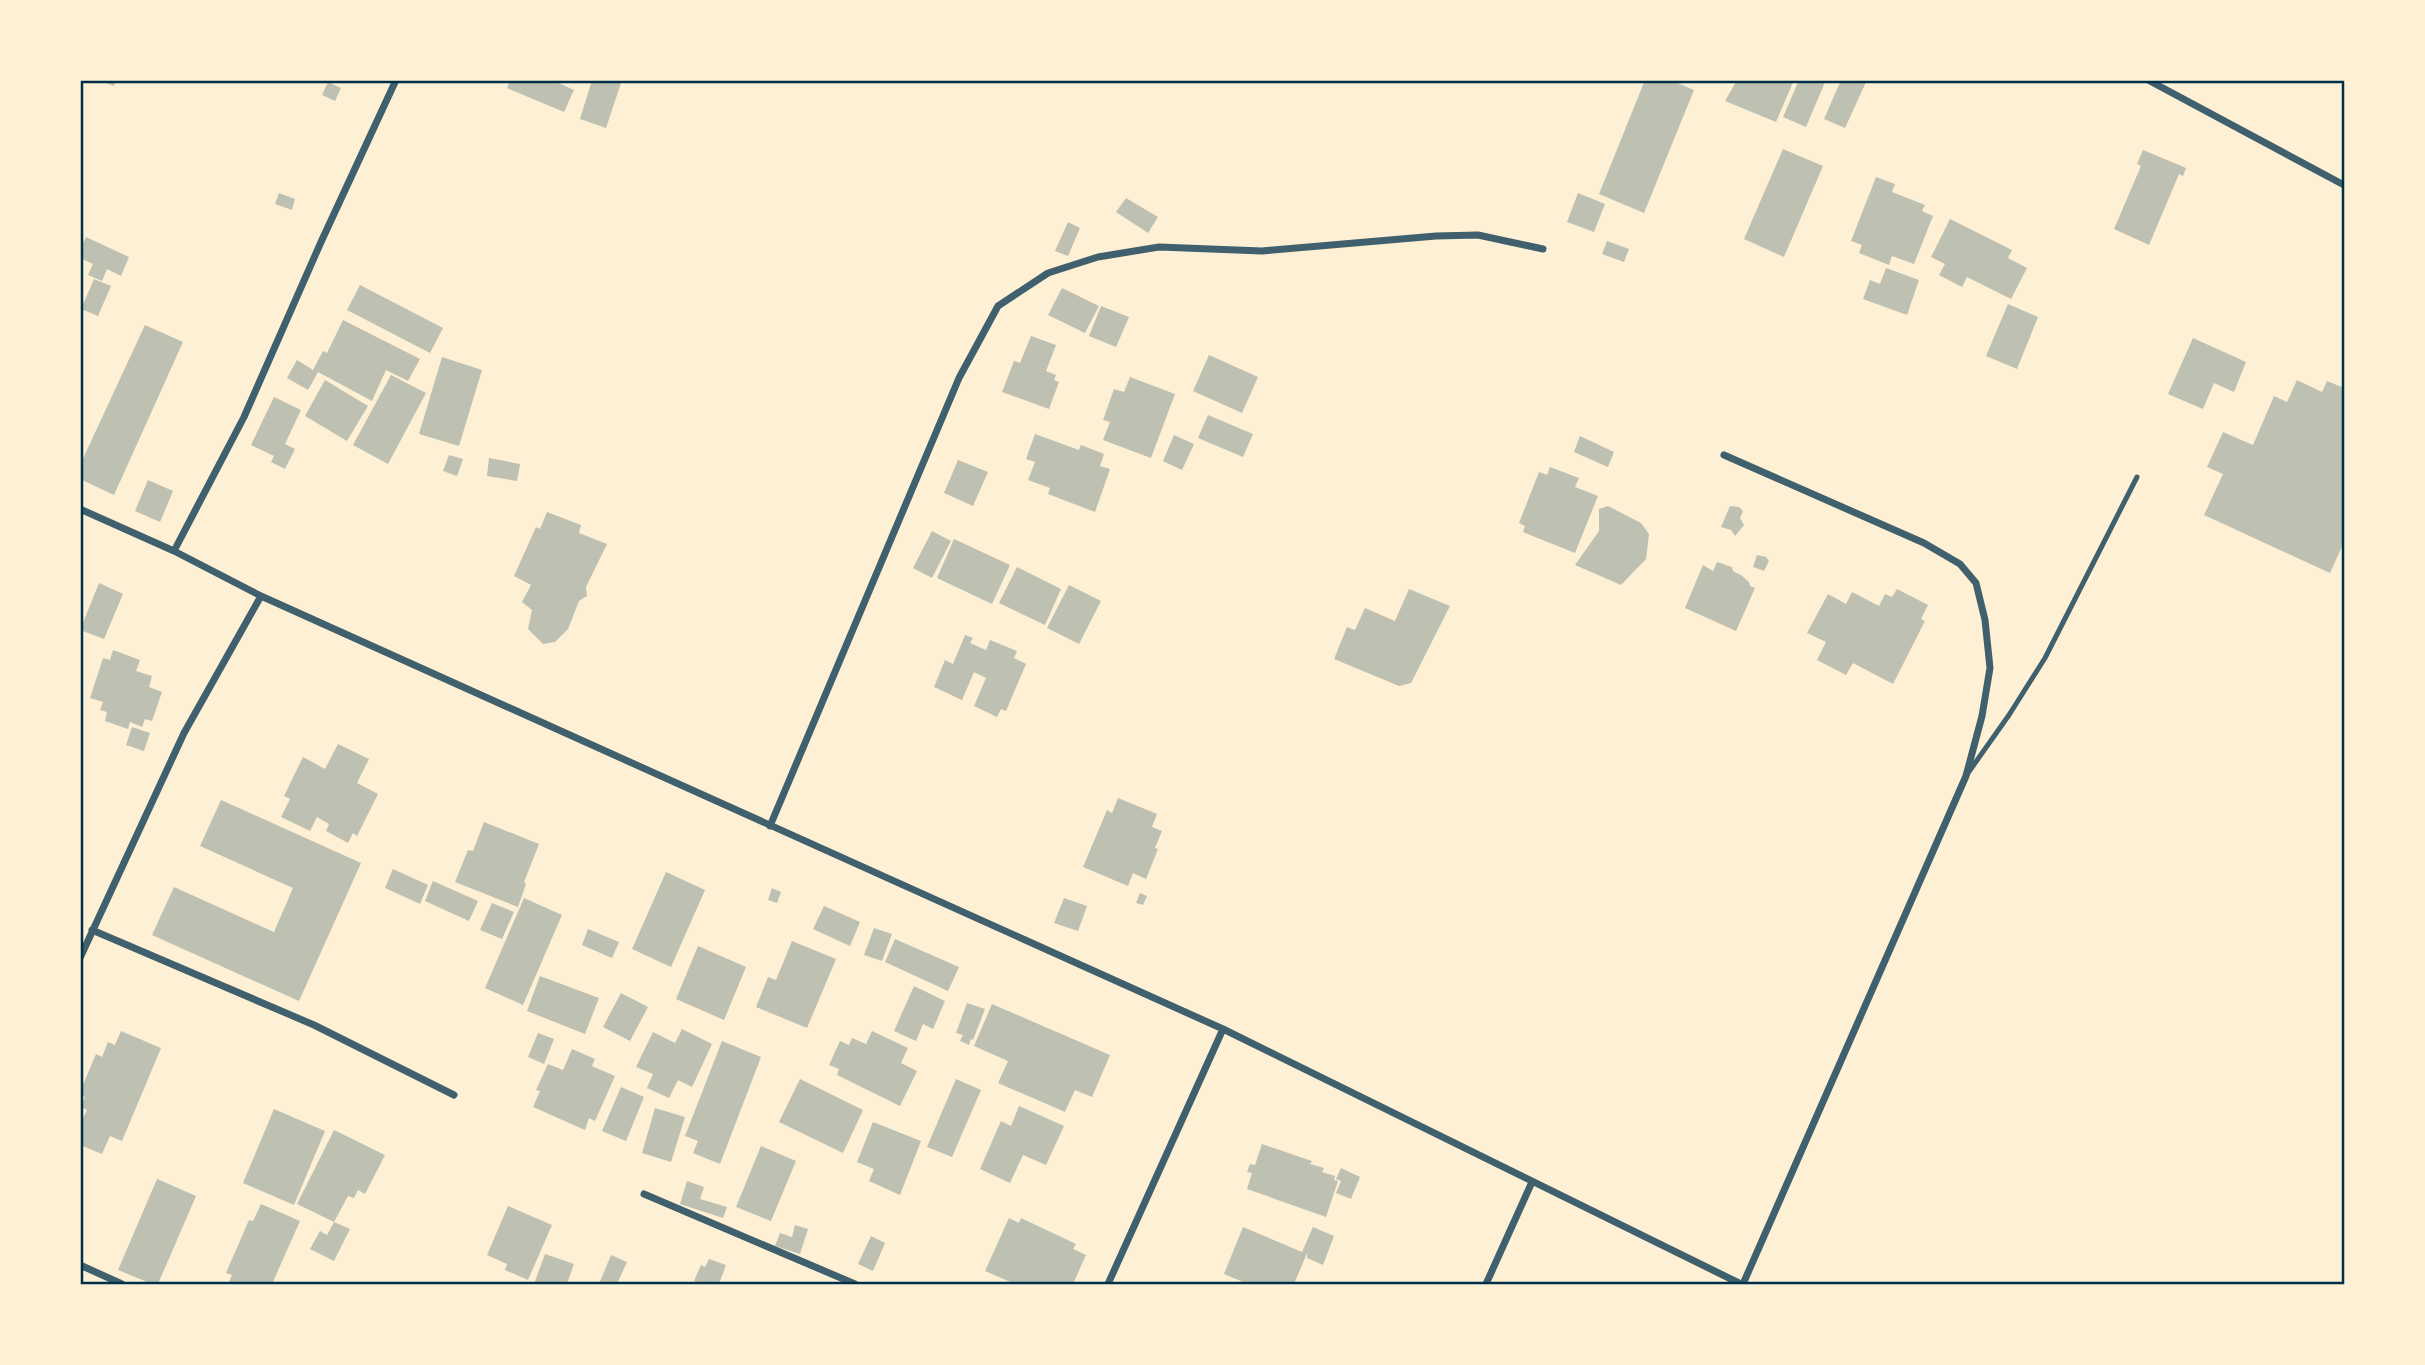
<svg xmlns="http://www.w3.org/2000/svg" width="2425" height="1365" viewBox="0 0 2425 1365" font-family="Commissioner,sans-serif">
	<rect width="100%" height="100%" fill="#fdf0d5"/>
	<path fill="#bec0b2" d="M98 80H116L114 86Z
		M510 80H552L574 90 564 112 507 88Z
		M592 80H622L606 128 580 119Z
		M1645 80H1671L1694 90 1644 213 1599 194Z
		M1737 80H1794L1776 122 1725 101Z
		M1799 80H1826L1806 127 1783 117Z
		M1841 80H1867L1845 128 1824 119Z
		M328 82 341 88 335 101 322 95Z
		M1783 149 1823 166 1784 257 1744 239Z
		M2143 150 2186 168 2183 176 2179 174 2149 245 2114 229 2141 166 2137 164Z
		M1876 177 1895 184 1892 192 1925 205 1922 211 1933 216 1914 264 1892 256 1889 265 1859 253 1862 245 1851 241Z
		M279 193 295 199 292 210 275 204Z
		M1578 193 1605 204 1594 232 1567 222Z
		M1126 198 1158 217 1148 233 1116 212Z
		M1950 219 2012 250 2008 258 2027 268 2011 299 1967 277 1962 287 1939 275 1945 264 1931 257Z
		M1068 222 1080 228 1068 256 1055 251Z
		M86 237 129 257 121 276 107 269 102 281 88 275 93 264 80 258V249Z
		M1607 241 1629 249 1624 262 1602 254Z
		M1886 268 1919 280 1907 315 1863 299 1870 280 1880 284Z
		M94 279 111 286 98 316 81 309Z
		M360 285 443 328 430 353 347 310Z
		M1062 288 1099 306 1085 333 1048 315Z
		M2008 304 2038 317 2017 369 1986 356Z
		M1101 306 1129 317 1116 347 1089 336Z
		M343 320 420 359 408 381 386 370 372 401 318 372 308 390 287 378 297 360 313 370 323 351 327 353Z
		M145 325 183 342 114 495 80 479V465Z
		M1031 336 1056 345 1046 371 1056 375 1054 380 1059 382 1049 409 1002 392 1014 361 1020 363Z
		M2193 338 2246 362 2234 392 2214 383 2203 409 2168 394Z
		M1209 355 1258 377 1242 413 1193 391Z
		M442 357 482 370 459 446 419 434Z
		M391 375 426 393 388 464 353 445Z
		M1130 377 1175 394 1151 458 1103 440 1110 422 1103 420 1114 389 1124 392Z
		M325 380 368 406 347 441 305 416Z
		M2297 380 2322 392 2327 381 2344 388V542L2330 573 2204 515 2223 474 2207 467 2223 432 2253 445 2274 396 2287 402Z
		M274 397 301 410 285 444 295 449 285 469 271 462 274 456 251 445Z
		M1208 415 1253 434 1243 457 1198 438Z
		M1035 434 1079 450 1081 445 1104 454 1100 466 1110 469 1095 512 1048 494 1050 488 1028 480 1035 462 1026 459Z
		M1174 435 1194 444 1182 470 1163 461Z
		M1580 436 1614 452 1608 467 1574 452Z
		M449 455 463 459 457 476 443 471Z
		M489 458 520 464 517 481 487 476Z
		M958 460 988 472 973 506 944 493Z
		M1550 467 1579 478 1575 487 1598 496 1575 553 1523 532 1525 526 1519 523 1539 472 1547 475Z
		M148 480 173 491 160 522 135 511Z
		M1608 506 1641 523 1649 534 1646 559 1621 585 1575 565 1599 531V509Z
		M1730 506 1739 507 1743 511 1740 518 1744 525 1735 536 1731 530 1721 527Z
		M547 512 581 525 579 533 607 544 586 587 587 596 579 601 568 629 555 642 543 644 528 629 532 610 522 602 531 585 514 576 536 527 540 529Z
		M932 531 951 541 932 578 913 568Z
		M954 539 1010 565 992 604 937 578Z
		M1757 555 1766 557 1769 561 1764 571 1753 567Z
		M1717 562 1732 567 1733 571 1741 575 1749 582 1750 586 1755 588 1736 631 1685 608 1703 565 1713 571Z
		M1017 567 1061 589 1045 625 999 603Z
		M99 583 123 594 104 639 80 630Z
		M1069 585 1101 601 1079 644 1047 628Z
		M1409 589 1450 606 1411 683 1399 686 1334 659 1347 627 1355 630 1365 608 1395 621Z
		M1897 589 1928 605 1921 619 1925 621 1893 684 1853 663 1846 675 1817 660 1826 642 1807 633 1828 594 1846 604 1852 592 1879 606 1885 594 1892 597Z
		M965 635 973 638 970 643 986 650 990 640 1017 651 1014 658 1026 664 1006 711 1001 709 997 717 974 706 986 678 974 672 962 700 934 687 945 660 953 664Z
		M113 650 140 660 136 671 152 676 149 687 162 692 152 721 145 719 142 727 130 722 128 729 105 721 107 712 100 710 103 702 90 698 103 658 110 660Z
		M132 727 150 733 144 751 126 745Z
		M338 744 369 759 357 783 378 794 357 836 353 833 348 843 326 831 329 824 317 817 310 831 281 817 290 799 284 796 303 757 325 769Z
		M1118 798 1157 814 1152 827 1162 831 1155 848 1158 849 1146 879 1133 873 1128 886 1083 867 1107 810 1112 813Z
		M221 800 361 863 299 1001 152 935 174 887 274 932 293 888 200 846Z
		M484 822 539 844 524 882 526 884 518 907 455 882 468 850 473 851Z
		M393 869 428 885 420 904 385 888Z
		M666 872 705 890 671 967 632 949Z
		M433 881 478 901 469 921 425 901Z
		M772 888 781 892 777 903 768 900Z
		M1140 893 1147 896 1143 905 1136 903Z
		M524 898 562 915 523 1005 485 988Z
		M1064 898 1087 906 1078 931 1054 923Z
		M492 903 514 912 502 939 480 930Z
		M824 906 860 922 850 946 813 929Z
		M874 928 892 934 882 961 864 955Z
		M588 929 619 942 612 958 582 945Z
		M895 939 959 967 948 991 885 962Z
		M792 941 836 959 807 1028 756 1007 768 977 776 980Z
		M698 946 746 967 724 1020 676 999Z
		M540 976 599 998 585 1034 527 1011Z
		M914 986 945 1001 933 1029 923 1024 916 1041 894 1031Z
		M621 993 648 1007 630 1041 603 1027Z
		M967 1003 985 1009 973 1040 971 1039 969 1045 960 1041 963 1035 956 1033Z
		M992 1004 1110 1055 1092 1097 1075 1090 1065 1112 998 1083 1008 1061 974 1046Z
		M682 1029 712 1044 692 1087 678 1080 669 1098 647 1088 653 1074 636 1067 653 1032 675 1043Z
		M121 1031 161 1048 122 1141 110 1136 102 1154 80 1145V1124L87 1110 81 1107 85 1097 80 1095V1092L96 1054 102 1057 108 1042 115 1045Z
		M872 1031 908 1048 901 1063 917 1071 900 1106 837 1075 839 1069 829 1065 840 1041 849 1045 852 1038 866 1044Z
		M538 1033 554 1039 544 1064 528 1057Z
		M722 1041 761 1057 720 1164 693 1153 698 1141 685 1136Z
		M572 1049 595 1059 592 1066 615 1076 595 1121 589 1118 585 1130 533 1107 540 1091 536 1090 548 1064 563 1070Z
		M800 1079 863 1110 843 1153 779 1122Z
		M956 1079 981 1090 952 1157 927 1147Z
		M621 1087 644 1097 626 1141 602 1131Z
		M1019 1106 1064 1126 1046 1165 1023 1155 1010 1183 980 1169 1001 1121 1011 1126Z
		M655 1108 685 1117 671 1162 642 1153Z
		M274 1109 325 1131 294 1205 243 1183Z
		M873 1122 921 1141 900 1195 869 1181 874 1169 857 1162Z
		M334 1130 385 1155 365 1194 358 1190 354 1198 348 1196 334 1222 350 1229 334 1261 310 1249 320 1231 327 1235 334 1222 297 1204Z
		M1262 1144 1312 1161 1310 1164 1324 1168 1322 1172 1335 1176 1334 1180 1338 1181 1326 1217 1247 1189 1252 1173 1247 1172 1250 1164 1255 1165Z
		M761 1146 796 1161 771 1221 736 1207Z
		M1341 1168 1360 1177 1351 1199 1336 1193 1341 1181 1336 1179Z
		M157 1179 196 1196 158 1284H152L118 1270Z
		M687 1181 704 1187 700 1199 727 1207 723 1218 680 1204Z
		M261 1204 300 1221 272 1284H228L232 1275 226 1273 249 1220 253 1221Z
		M508 1206 552 1225 528 1280 505 1270 507 1264 487 1255Z
		M1009 1218 1019 1223 1021 1218 1076 1244 1073 1249 1086 1255 1073 1284H1015L985 1271Z
		M795 1225 808 1229 800 1254 775 1246 780 1233 792 1237Z
		M1243 1227 1302 1252 1313 1227 1334 1236 1323 1265 1307 1258V1253L1294 1284H1248L1224 1274Z
		M871 1236 885 1243 873 1271 858 1264Z
		M545 1254 574 1264 567 1284H534Z
		M611 1255 627 1262 617 1284H599Z
		M709 1259 726 1265 719 1284H703L694 1281 701 1265 705 1267Z"/>
	<g fill="none" stroke-linecap="round" stroke-linejoin="round">
		<path stroke="#3f606c" stroke-width="5" d="M1968 773 2009 715 2045 658 2137 477"/>
		<path stroke="#3f606c" stroke-width="7" d="M2148 80 2344 185
			M1724 455 1924 543 1960 564 1976 583 1985 620 1990 668 1982 716 1966 776 1743 1284
			M80 509 174 551 261 596 1223 1029 1741 1284
			M174 551 244 417 321 242 396 80
			M770 826 959 378 998 306 1048 273 1098 257 1159 247 1262 251 1436 236 1478 235 1543 249
			M92 930 314 1025 454 1095
			M80 958 184 733 261 596
			M644 1194 855 1284
			M80 1265 122 1284
			M1108 1284 1223 1029
			M1486 1284 1532 1182"/>
	</g>
	<rect width="2425" height="1365" fill="none" stroke="#fdf0d5" stroke-width="164"/>
	<rect x="82" y="82" width="2261" height="1201" fill="none" stroke="#003049" stroke-width="2.5"/>
</svg>
